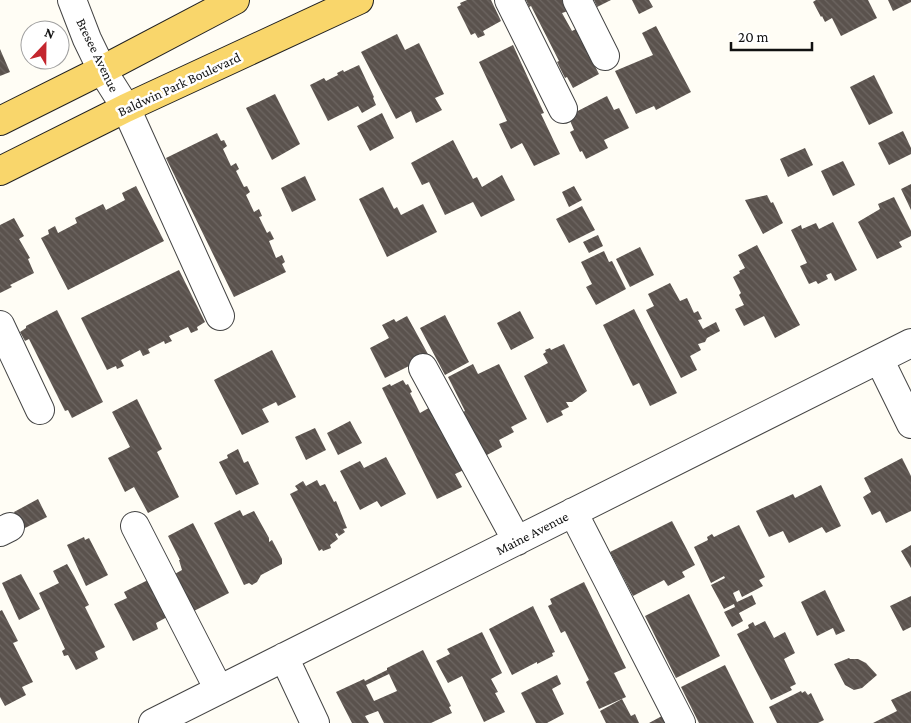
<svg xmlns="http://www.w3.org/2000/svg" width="911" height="723" viewBox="0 0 911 723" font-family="'Crimson Pro',serif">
	<defs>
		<pattern id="building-back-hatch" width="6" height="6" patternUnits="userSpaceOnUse" patternTransform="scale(1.25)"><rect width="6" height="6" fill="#5a524d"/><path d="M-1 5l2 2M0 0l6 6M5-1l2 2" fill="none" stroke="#6d6662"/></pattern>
	</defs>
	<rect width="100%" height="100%" fill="#fffdf5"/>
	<path fill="url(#building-back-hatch)" fill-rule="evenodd" d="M467 0H491L501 21 483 31 485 35 478 38 475 33 471 35 457 7 461 5 460 3Z
		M526 0H562L568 11 562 13 572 31 576 29 599 74 573 88 567 77 565 78 557 62 559 61 531 6 529 7Z
		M594 0H611L597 7Z
		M632 0H649L653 7 639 14Z
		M816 0H868L877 18 841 36 832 18 825 22 822 16 821 17 813 2Z
		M888 0H911V2L893 11Z
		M656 26 691 92 656 110 654 106 636 114 615 71 653 55 642 33Z
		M397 34 405 50 419 43 444 94 435 98 442 110 416 123 411 111 396 119 361 52Z
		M513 45 544 113 541 114 560 154 534 166 522 143 511 149 499 124 507 121 479 62Z
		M0 49 10 72 0 76Z
		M359 65 374 97 373 98 376 105 362 113 358 106 328 121 310 85 324 78 326 81 338 75 337 73 343 70 344 72Z
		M874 75 893 113 869 125 850 87Z
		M275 94 300 144 272 160 246 108Z
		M607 96 614 110 619 108 629 128 604 140 608 148 586 159 582 151 580 152 570 132 574 130 568 116Z
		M382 113 394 138 370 151 357 126Z
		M903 131 911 148V154L889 165 878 143Z
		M217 133 221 141 224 140 227 146 223 149 231 166 236 163 239 169 236 171 244 187 247 186 250 192 246 195 254 212 259 209 262 216 259 217 267 233 270 231 274 239 269 241 276 258 282 255 285 262 282 264 286 272 234 297 166 158Z
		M453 140 473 179 477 177 482 187 502 175 515 200 481 217 473 202 445 215 429 182 422 185 411 163Z
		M805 148 813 165 788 177 780 159Z
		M843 161 855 185 833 196 821 171Z
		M305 176 316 200 292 212 281 188Z
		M911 184V210L901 189Z
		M136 186 164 241 68 290 41 238 49 234 48 230 55 226 58 233 77 223 75 218 103 204 106 210 125 200 122 193Z
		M574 186 582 200 569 207 562 192Z
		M383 187 394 209 397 207 401 215 423 204 437 232 387 257 359 199Z
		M767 195 771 203 773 202 783 223 763 234 745 200Z
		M894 197 911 231V236L899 242 902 247 877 259 858 222 880 209 878 204Z
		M582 206 595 230 569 243 556 219Z
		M14 218 24 236 19 239 30 258 28 259 34 273 10 285 12 287 0 293V225Z
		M833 222 857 270 835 281 831 273 826 275 828 279 818 284 816 281 809 284 800 266 807 263 791 230 801 225 802 229 816 223 819 229Z
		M598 235 603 246 589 253 583 242Z
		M757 245 800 325 775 338 764 316 744 326 735 309 744 305 739 295 741 293 733 277 740 273 739 271 745 268 738 255Z
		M640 247 654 275 630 287 616 259Z
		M604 251 609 262 612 261 626 289 596 305 586 287 592 284 581 262Z
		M179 270 205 322 197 327 198 330 191 333 188 327 169 336 172 341 165 344 164 341 148 349 150 353 143 356 140 350 121 360 124 366 117 369 116 366 107 370 81 318Z
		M670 283 680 301 687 298 694 313 698 311 702 319 698 320 703 329 716 322 720 331 707 338 705 342 698 344 701 350 690 356 697 370 681 378 646 310 654 306 648 294Z
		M634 309 677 393 650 406 639 383 633 386 603 325Z
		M57 310 103 402 72 418 68 410 65 411 29 339 25 341 20 332 26 328V326Z
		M520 311 534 338 511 350 497 323Z
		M445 315 469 362 445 375 420 328Z
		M407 316 429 356 385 378 370 348 389 338 382 325 394 319 396 322Z
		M564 344 587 391 572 402H566L569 407 561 411 563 415 547 423 524 376 548 363 543 354 546 352 545 350 550 348 551 350Z
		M272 350 296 397 278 406 276 402 262 409 269 422 242 435 214 380Z
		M473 364 478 374 499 364 527 419 511 427 514 432 499 440 502 447 485 456 463 412 465 411 448 377Z
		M403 380 406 385 408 384 412 392 410 393 420 413 434 405 466 469 455 474 462 487 437 499 382 388 390 384 391 386Z
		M137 399 162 449 157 452 179 497 148 513 134 487 125 492 108 458 130 447 112 412Z
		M350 421 362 443 338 455 327 433Z
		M315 428 326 450 306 460 295 437Z
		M238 449 244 463 248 461 259 484 236 495 219 462 228 458 227 455Z
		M386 457 406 494 381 507 377 501 360 510 340 471 360 461 364 468Z
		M902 458 911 476V511L886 523 880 511 872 515 863 497 871 492 864 478Z
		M317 480 320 486 325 484 334 502 336 501 347 528 343 529 345 532 339 536 337 533 335 534 338 539 330 545 331 548 323 551 322 549 319 551 290 494 298 490 295 486 303 481 306 486Z
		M821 485 841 526 826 533 822 527 789 543 783 531 769 537 756 511 793 494 795 498Z
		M38 499 47 517 23 529 14 512Z
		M240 510 243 516 254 511 269 538V542L272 540 282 559V564L261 575 257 582 252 585 249 583 244 585 214 523Z
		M672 521 695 565 682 572 685 577 668 586 664 580 633 596 610 552Z
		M193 523 229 593 190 613 171 576 182 570 179 560H180L168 536Z
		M739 525 765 577 759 580 763 586 742 597 739 590 733 593 737 602 752 595 756 604 739 613 743 621 732 627 724 612 735 607 734 604 724 609 711 585 725 578 724 576 711 583 694 547 708 540 707 537 712 534 714 537Z
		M84 537 85 540 89 538 108 575 86 586 67 545Z
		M911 545V568L901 551Z
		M67 564 74 576 89 605 85 607 105 647 95 652 98 659 76 670 68 655 64 656 62 651 65 649 39 593 59 583 53 571Z
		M21 574 40 609 19 620 2 583Z
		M150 579 169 616 156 623 158 629 133 641 114 604 127 598 124 592Z
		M584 582 626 668 614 673 626 697 599 709 586 682 589 680 565 631 561 633 548 606 552 604 550 599Z
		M825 590 845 631 836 635 833 628 817 636 801 602Z
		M689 594 720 656 676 678 645 616Z
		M911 596V627L903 631 890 606Z
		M533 606 555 652 552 653 553 656 537 664V662L512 675 489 629Z
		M2 610 18 641 13 643 33 682 22 687 26 695 5 706 0 697V611Z
		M765 621 774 638 785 632 795 653 784 659 796 684 790 687 792 690 771 700 737 634 749 628 748 625 753 622 755 626Z
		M482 632 502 673 491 679 498 692 495 693 505 712 484 722 462 676 448 683 436 661 450 654 447 649Z
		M423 650 451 706 449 707 452 713 431 723H384L378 711 365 716 369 723H352L336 692 364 679 365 681 387 670V668ZM389 674 397 691 374 701 366 685Z
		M849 658 850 659H858L866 663 877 675 862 688 854 690 845 685 834 664Z
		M725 665 754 723H699L681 687Z
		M557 675 561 684 552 689 564 714 547 723H536L521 693Z
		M801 691 802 693 805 691 808 695 811 693 824 720 818 723H777L769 707Z
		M911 691V723H873L897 711 891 700Z
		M622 699 631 716 635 714 639 723H606L600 711Z
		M662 716 666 723H649Z"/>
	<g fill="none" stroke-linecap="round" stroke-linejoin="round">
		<defs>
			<path id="minor" d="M72 0 87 39 102 70 126 108 220 316
				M509 0 563 109
				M577 0 605 56
				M0 325 40 410
				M879 359 911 424
				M423 368 517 541
				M573 512 681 723
				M135 526 219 690
				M0 532 10 527
				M284 657 315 723
				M153 723 911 343"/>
			<path id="major" d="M0 121 102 70 235 0
				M0 171 126 108 359 0"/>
		</defs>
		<use href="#minor" stroke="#444" stroke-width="30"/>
		<use href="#major" stroke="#222" stroke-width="30"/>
		<use href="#minor" stroke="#fff" stroke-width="28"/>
		<use href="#major" stroke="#f9d66b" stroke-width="28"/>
	</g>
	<g text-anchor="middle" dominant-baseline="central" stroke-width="5" stroke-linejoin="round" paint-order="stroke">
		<g font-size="14" fill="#111" stroke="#fff">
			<text transform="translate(98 55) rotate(64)">Bresee Avenue</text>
			<text transform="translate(179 84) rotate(-25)">Baldwin Park Boulevard</text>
			<text transform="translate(532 533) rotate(-27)">Maine Avenue</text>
		</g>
	</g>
	<g transform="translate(45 45) rotate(22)"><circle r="24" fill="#ffffff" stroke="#a0a0a0"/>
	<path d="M0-4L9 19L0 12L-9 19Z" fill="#c4262e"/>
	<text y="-8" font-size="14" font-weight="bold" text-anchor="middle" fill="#111111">N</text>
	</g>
	<path d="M731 42v8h81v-8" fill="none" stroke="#111111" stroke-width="2.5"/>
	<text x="738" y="42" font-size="15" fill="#111111" stroke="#ffffff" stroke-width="4" paint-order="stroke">20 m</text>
</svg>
